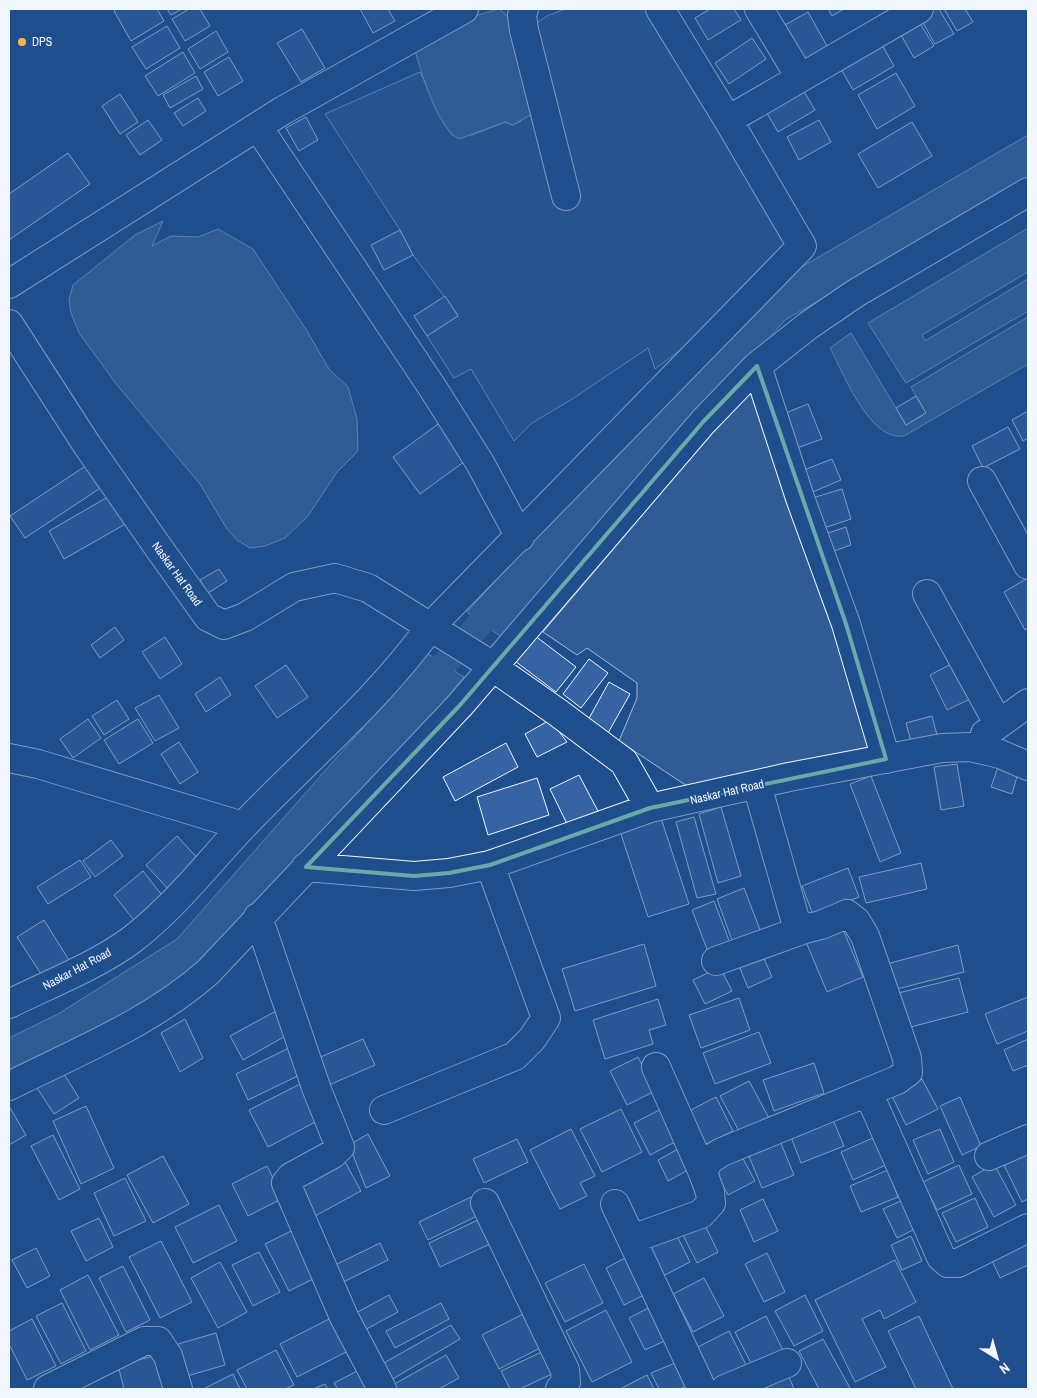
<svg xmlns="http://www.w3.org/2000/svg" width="1037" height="1398" viewBox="0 0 1037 1398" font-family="'Archivo Narrow',sans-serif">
	<rect width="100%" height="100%" fill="#1f4e8c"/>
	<path fill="#305b95" stroke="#a8bbd7" d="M565 9H645L797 262 655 369 648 348 574 398 532 423 514 441 471 369 454 378 427 336 458 315 413 255 400 230 325 114 420 72 444 124 452 135H472L505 122 513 125 521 121 516 37 547 16Z
		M751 387 874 751 690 788 619 741 637 698V683L587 648 577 655 543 632Z"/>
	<path fill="#446ba0" stroke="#a8bbd7" d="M499 9C524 24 529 87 532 114L513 125 505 122 459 139C438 128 421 73 415 50L442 25Z
		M1028 135V181L785 320 503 638 467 612 725 330 781 279Z
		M163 221 152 246 171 236 198 237 218 229 253 249 307 331 329 369 348 387 357 419 358 451 337 472 308 516 285 538 265 546 250 548 237 540 227 529 200 484 117 385 79 333 71 313 69 300 73 285 135 235Z
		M1028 228V272L922 335 925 341 1028 279V311L906 383 868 323Z
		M1028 317V364L904 436C869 441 844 374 830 348L851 333 906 425 926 413 911 387Z
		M428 654 464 677 227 955 9 1079V1038L58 1014 177 939Z"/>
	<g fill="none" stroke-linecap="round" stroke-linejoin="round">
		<path stroke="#446ba0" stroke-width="26" d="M421 690 505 596"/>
	</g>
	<path fill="#3563a3" stroke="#f2f6ff" d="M117 9H157L164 21 131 41 114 11Z
		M167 9H182L171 15Z
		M189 9H200L210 26 185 41 172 19Z
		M360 9H388L395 21 373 33Z
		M710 9H734L741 20 708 40 695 18Z
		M828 9H844L832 16Z
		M931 9H939L954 34 935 44 919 16Z
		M944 9H965L973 22 957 31Z
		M808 12 827 46 805 59 785 25Z
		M916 17 934 46 914 58 897 28Z
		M167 26 180 48 146 69 132 47Z
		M302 29 325 68 301 82 277 43Z
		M216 31 228 52 200 69 188 49Z
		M877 36 894 66 853 90 836 60Z
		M752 38 766 59 729 84 715 63Z
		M183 52 195 73 158 96 145 76Z
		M229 57 243 81 218 96 204 72Z
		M896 73 915 106 877 129 858 95Z
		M196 76 203 89 170 108 163 95Z
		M802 88 815 110 778 132 765 110Z
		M120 94 138 122 120 134 102 106Z
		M198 98 206 111 183 126 174 113Z
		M306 117 318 140 299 151 286 128Z
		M148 120 162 140 140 155 126 135Z
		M819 120 831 142 799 160 787 137Z
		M912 122 932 156 878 188 858 154Z
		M68 153 90 184 9 240V194Z
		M400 230 413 255 384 270 371 245Z
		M445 296 458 316 427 336 414 316Z
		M916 396 926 413 906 425 896 408Z
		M808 404 822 439 797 448 783 414Z
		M1028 411V438L1023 441 1012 420Z
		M445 419 472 456 420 494 393 457Z
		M1008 427 1020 449 983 468 972 446Z
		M832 459 841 480 808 494 799 472Z
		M90 463 105 485 25 538 10 516Z
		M842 489 851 519 818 530 809 499Z
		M113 494 129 522 64 559 49 531Z
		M846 527 851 545 828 553 822 535Z
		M219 569 227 581 208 593 200 580Z
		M1028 578V628L1025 630 1004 592Z
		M115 627 124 640 100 658 91 645Z
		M530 632 576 667 556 692 511 658Z
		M165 637 182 664 160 679 142 652Z
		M589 659 608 673 581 708 563 694Z
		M955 662 972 698 947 710 930 675Z
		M286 665 308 697 277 718 255 686Z
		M220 677 231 695 206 712 195 694Z
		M609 682 630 694 608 733 587 722Z
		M159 695 179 728 155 741 135 708Z
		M117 700 129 719 104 735 92 716Z
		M932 716 937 735 911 742 906 723Z
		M88 719 101 738 73 758 60 739Z
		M138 719 153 743 119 764 104 740Z
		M550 720 567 742 537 757 525 734Z
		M179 742 198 772 180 784 161 754Z
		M506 743 518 767 455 801 443 777Z
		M957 764 964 806 941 810 934 767Z
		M998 767 1018 773 1012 794 991 787Z
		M579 775 598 811 568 826 550 789Z
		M871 776 901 853 880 862 850 784Z
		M537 778 549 815 488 835 477 797Z
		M721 807 741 876 718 883 699 814Z
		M694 817 716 894 697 898 676 822Z
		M661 818 689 904 648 917 620 831Z
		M177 836 201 862 170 891 146 865Z
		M111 840 123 856 95 877 83 861Z
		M80 860 91 877 48 904 37 887Z
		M921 863 927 889 866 903 859 877Z
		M848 868 859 897 813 915 802 886Z
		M143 871 165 899 136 923 114 895Z
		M744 888 762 935 734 946 717 899Z
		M714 901 730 943 708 952 692 910Z
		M44 920 69 960 43 977 17 937Z
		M842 927 863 977 827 992 806 942Z
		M644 944 656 986 575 1011 562 969Z
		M958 945 964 972 889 991 883 965Z
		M763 956 772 977 748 988 739 966Z
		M720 967 732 991 705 1004 693 980Z
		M959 978 968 1012 907 1028 898 993Z
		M1028 997V1031L997 1044 985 1014Z
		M739 998 750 1030 701 1048 689 1015Z
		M658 999 666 1025 649 1030 653 1044 605 1059 593 1020Z
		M276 1011 289 1034 243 1060 230 1036Z
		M185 1019 203 1058 180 1072 161 1033Z
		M759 1032 771 1063 715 1084 703 1053Z
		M363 1039 375 1065 329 1085 318 1058Z
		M1028 1039V1065L1013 1071 1004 1050Z
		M293 1046 306 1072 248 1100 236 1074Z
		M638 1057 655 1091 627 1105 610 1071Z
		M814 1063 824 1093 774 1111 763 1080Z
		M59 1066 79 1098 54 1114 33 1082Z
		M922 1079 938 1109 906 1125 892 1096Z
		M749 1081 769 1118 740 1133 720 1096Z
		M302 1083 321 1119 268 1147 249 1110Z
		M716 1097 733 1131 704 1145 687 1112Z
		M960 1097 981 1146 962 1155 940 1106Z
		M9 1106 26 1135 9 1145Z
		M86 1106 114 1168 81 1184 53 1121Z
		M663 1108 679 1140 650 1155 634 1123Z
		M621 1109 642 1152 602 1172 580 1129Z
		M831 1115 844 1146 801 1163 789 1132Z
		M571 1129 595 1176 580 1183 587 1196 560 1209 530 1150Z
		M940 1129 954 1162 928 1174 913 1140Z
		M368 1134 390 1176 366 1188 349 1145Z
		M53 1135 80 1189 59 1200 31 1146Z
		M778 1136 794 1175 762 1188 746 1149Z
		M875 1137 888 1164 853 1180 841 1152Z
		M517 1139 528 1162 484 1183 473 1159Z
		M680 1148 690 1169 668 1181 658 1160Z
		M740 1153 755 1181 728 1195 713 1167Z
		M1028 1154V1199L1022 1202 1004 1165Z
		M163 1156 189 1204 153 1223 127 1175Z
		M344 1160 361 1191 315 1216 298 1184Z
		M994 1164 1016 1205 994 1217 972 1177Z
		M959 1165 972 1194 937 1210 923 1182Z
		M267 1166 283 1198 248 1216 232 1184Z
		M888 1170 898 1197 861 1212 850 1186Z
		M125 1178 146 1221 114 1236 94 1193Z
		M471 1197 479 1215 428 1240 419 1222Z
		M975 1198 988 1227 956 1242 942 1213Z
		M763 1199 778 1231 754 1242 740 1210Z
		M903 1200 917 1228 897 1238 883 1209Z
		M219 1205 237 1241 193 1263 175 1227Z
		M99 1218 113 1247 86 1261 71 1231Z
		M480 1219 492 1243 440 1267 429 1243Z
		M702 1219 718 1252 697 1263 680 1229Z
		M293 1230 317 1277 289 1291 265 1244Z
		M675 1232 690 1262 663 1276 648 1246Z
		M911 1236 922 1261 902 1270 891 1245Z
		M1028 1238V1265L1000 1278 990 1256Z
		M161 1241 192 1302 160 1318 129 1257Z
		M380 1243 388 1260 339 1284 331 1267Z
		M36 1248 50 1276 27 1288 12 1260Z
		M259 1252 280 1292 253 1306 232 1265Z
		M767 1253 785 1292 764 1302 745 1264Z
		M631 1255 650 1292 624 1305 606 1268Z
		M895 1260 916 1302 884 1319 880 1310 862 1319 886 1367 855 1382 815 1300Z
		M220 1262 247 1312 218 1328 191 1278Z
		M584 1264 603 1303 565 1322 545 1283Z
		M123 1266 150 1320 126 1332 99 1278Z
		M88 1275 119 1335 90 1350 60 1290Z
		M704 1278 724 1316 693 1332 673 1294Z
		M389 1295 398 1312 361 1332 352 1315Z
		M805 1295 823 1331 794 1346 775 1311Z
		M62 1303 86 1351 61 1364 36 1316Z
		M441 1303 449 1319 395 1348 386 1331Z
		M656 1304 673 1337 645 1350 629 1318Z
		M606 1310 632 1362 592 1382 566 1331Z
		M527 1312 544 1346 499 1369 482 1335Z
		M766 1316 785 1354 754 1369 735 1332Z
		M919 1316 953 1389H916L888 1331Z
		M333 1317 350 1350 297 1377 280 1344Z
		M32 1319 56 1366 27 1380 9 1344V1331Z
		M451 1325 460 1339 391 1380 382 1364Z
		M729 1331 746 1365 713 1383 696 1348Z
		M216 1333 225 1365 187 1376 178 1344Z
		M823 1339 850 1388 847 1389H819L799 1351Z
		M276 1350 294 1385 285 1389H247L237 1370Z
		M546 1350 556 1372 520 1389H510L501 1371Z
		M158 1355 167 1389H124L118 1365Z
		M446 1355 459 1378 439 1389H393L391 1386Z
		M680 1361 692 1383 680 1389H659L651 1373Z
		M363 1368 374 1389H338L334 1383Z
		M787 1372 794 1389H755Z
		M233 1374 240 1389H203Z
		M647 1375 654 1389H620Z
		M325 1384 328 1389H313Z"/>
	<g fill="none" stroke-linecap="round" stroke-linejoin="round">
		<defs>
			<path id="minor" d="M524 9 522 15 524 30 566 196
				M759 9 800 77
				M728 120 919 9
				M258 127 434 390 480 463 520 537
				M9 284 282 111 464 9
				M9 324 87 445 158 547 208 617 224 625 245 617 294 587 335 578 368 588 480 658 557 712 624 762 650 808 789 777 942 748 970 747 1000 754 1028 766
				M757 366 800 498 846 624 886 759
				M982 481 1028 565
				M927 594 998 723
				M985 734 1028 703
				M9 758 38 764 243 826
				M306 867 414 876 449 873 490 865 650 808
				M258 917 317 1090 340 1147 333 1154 291 1177 286 1183 344 1317 382 1389
				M716 961 805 929
				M9 1004C49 984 94 967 130 941 174 908 207 864 244 825 307 759 378 700 431 626L802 246 728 120 660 9
				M656 1067 703 1173
				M9 1086C77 1052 150 1023 208 972L461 704 703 422 757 366 809 325 856 293 1028 192
				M868 1092 941 1257 948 1263H958L1028 1228
				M384 1110 515 1056 532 1039 546 1018 490 865
				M989 1156 1028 1139
				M485 1203 565 1370 566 1382 560 1389
				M615 1204 702 1389
				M632 1239 701 1214 711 1203 710 1192 703 1173 709 1160 722 1152 897 1080 908 1072 907 1058 865 936 856 921 847 914 821 925 805 929 795 919 757 785
				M48 1389 144 1341H158L168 1356 178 1389
				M725 1389 787 1363"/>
		</defs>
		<use href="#minor" stroke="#f2f6ff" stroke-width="30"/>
		<use href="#minor" stroke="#1f4e8c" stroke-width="28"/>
	</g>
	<path d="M0 0H1037V1398H0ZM757 366 846 624 886 759 650 808 490 865 449 873 414 876 306 867 461 704 703 422Z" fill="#1f4e8c" fill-opacity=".55" fill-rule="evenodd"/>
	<path fill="none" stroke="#6aa9a8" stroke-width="4" stroke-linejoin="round" d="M757 366 846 624 886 759 650 808 490 865 449 873 414 876 306 867 461 704 703 422Z"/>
	<circle fill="#ffb74d" stroke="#1f4e8c" stroke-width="2" cx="22" cy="42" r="5"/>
	<g text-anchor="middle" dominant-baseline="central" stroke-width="4" stroke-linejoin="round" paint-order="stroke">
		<g font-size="12" fill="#f2f6ff" stroke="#1f4e8c" text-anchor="start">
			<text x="32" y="42">DPS</text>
		</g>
		<g font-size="12" fill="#f2f6ff" stroke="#1f4e8c">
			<text transform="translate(177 574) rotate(54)">Naskar Hat Road</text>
			<text transform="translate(727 792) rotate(-13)">Naskar Hat Road</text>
			<text transform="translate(77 969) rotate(-28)">Naskar Hat Road</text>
		</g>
	</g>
	<rect width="1037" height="1398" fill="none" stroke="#f2f6ff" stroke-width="20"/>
	<g transform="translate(997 1358) rotate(143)" stroke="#1f4e8c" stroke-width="4" paint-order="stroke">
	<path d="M0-4L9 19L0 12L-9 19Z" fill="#f2f6ff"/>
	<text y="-8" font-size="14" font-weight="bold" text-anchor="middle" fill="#f2f6ff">N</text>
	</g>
</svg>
